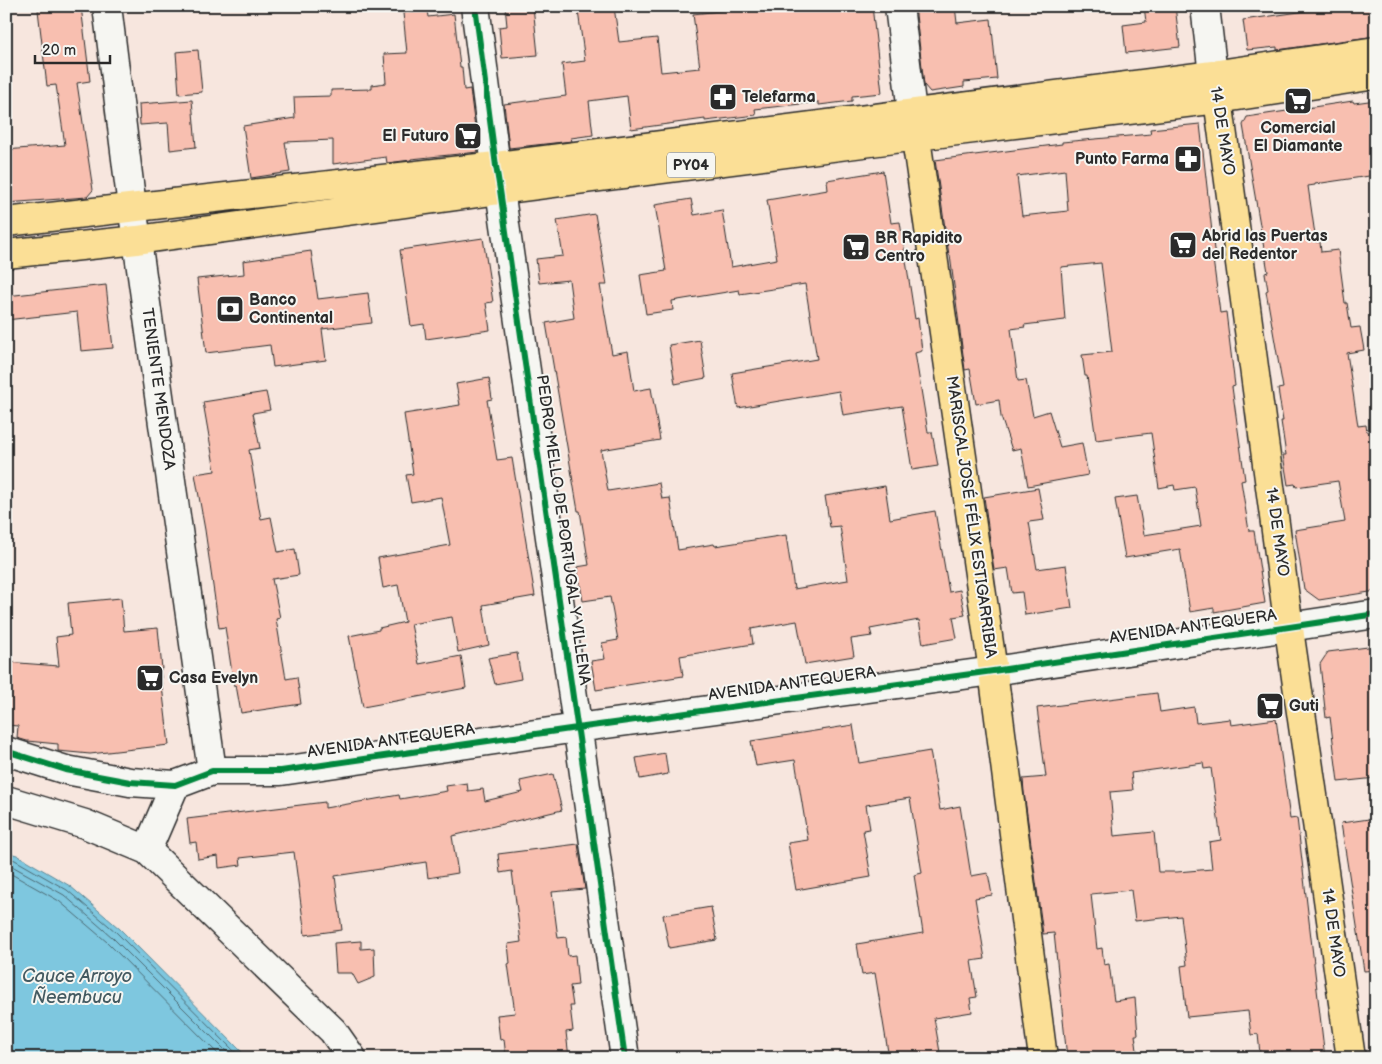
<svg xmlns="http://www.w3.org/2000/svg" width="1382" height="1064" viewBox="0 0 1382 1064" font-family="'Balsamiq Sans',sans-serif">
	<rect width="100%" height="100%" fill="#f7e6de"/>
	<filter id="ink" filterUnits="userSpaceOnUse"><feTurbulence type="fractalNoise" baseFrequency=".02" numOctaves="2"/><feDisplacementMap in="SourceGraphic" scale="10" xChannelSelector="R" yChannelSelector="G"/><feConvolveMatrix kernelMatrix="1 2 1 2 8 2 1 2 1" color-interpolation-filters="sRGB"/></filter>
	<g filter="url(#ink)">
		<path fill="#7ec7df" stroke="#5d8997" d="M6 852 17 855 70 886 120 929 248 1058H6Z"/>
		<g fill="none" stroke-linecap="round" stroke-linejoin="round">
			<path stroke="#4c6973" stroke-width="1" d="M6 857 15 860 67 890 116 932 241 1058
				M6 864 12 866 64 895 112 937 233 1058
				M6 871 59 901 107 942 222 1058"/>
		</g>
		<path fill="#f8bfb0" stroke="#2b2b2b" fill-rule="evenodd" d="M70 6H81L90 81 77 83 93 190 87 197 6 203V150L65 145 56 85 47 86 38 10Z
			M505 6H533L538 55 502 58 499 27 507 26Z
			M746 6H872L882 93 852 96V101L819 105V102L755 109 756 115 705 121V119L631 129 627 96 589 101 593 135 571 138 572 141 509 148 504 104 566 96 562 64 585 61 578 11 614 7 619 42 657 38 661 72 700 68 693 14 746 8Z
			M915 6H955L957 23 991 19 997 79 964 82V87L930 92 924 85Z
			M1144 6H1175L1180 47 1126 53 1123 25 1146 22Z
			M1342 6H1376V36L1277 50V47L1247 50 1243 20Z
			M427 10 428 17 454 14 460 67H462L464 90 470 89 478 152 411 159V160L387 163 386 157 333 164V140L285 142 290 172 251 178 243 126 295 118 294 97 331 96V90L372 89V85L386 83 384 54 407 53 403 13Z
			M198 50 202 92 179 94 176 52Z
			M192 100 196 147 170 150 168 123 140 125 139 104Z
			M1376 100V175L1315 184V185L1308 186 1316 242H1320L1321 252 1338 250 1345 303H1347L1351 328 1360 327 1364 350 1347 353 1358 426 1366 425 1367 432 1376 430V591L1319 600 1304 589 1295 530 1345 522 1338 481 1296 487 1295 484 1288 485 1283 455H1286L1281 421H1283L1278 389 1283 388 1266 291 1268 290 1265 273 1268 272 1243 125 1247 117 1353 101 1354 103Z
			M1200 124 1215 259H1213L1220 313 1226 312 1235 386 1232 387 1245 480 1241 481 1249 531H1254L1265 603 1214 612V608L1190 612 1180 549 1125 558 1115 499 1137 496 1144 535 1201 526 1195 487 1175 490 1174 485 1159 488 1151 433 1096 440 1087 376H1085L1082 355 1112 352 1101 263 1061 267 1065 320 1024 325 1025 327 1011 329 1018 381 1026 380 1033 416 1049 411 1060 447 1082 443 1088 475 1028 486 1021 448 1012 450 1001 417 999 400 976 404 970 369 965 370 950 255H949L935 160 1062 144V142L1151 134 1150 129ZM1065 170 1068 211 1022 216 1017 176Z
			M883 171 891 223 900 222 915 319 918 318 922 351 915 353 928 432H932L938 466 912 470 902 406 843 415 839 391 738 408 732 373 817 359 805 284 740 294 739 290 672 301 673 310 646 314 640 275 666 271 655 205 691 199 694 215 722 210 731 267 777 259 767 200 828 190 827 180Z
			M595 214 607 285H600L612 354 628 351 634 391 651 388 660 440 601 450 608 491 659 483 662 499 670 498 678 550 714 544 715 546 786 535 794 589 848 580 840 526 830 527 825 496 885 486 890 519 935 511 949 592 960 590 965 615 953 617 957 638 923 644 919 620 870 629 872 636 851 639 854 656 805 664 797 621 751 629 753 644 680 656 683 676 596 690 591 661 605 659 602 643 618 640 610 597 583 601 577 567 589 565 580 511H578L546 323 574 318 569 280 539 283 536 259 563 256 557 220Z
			M483 238 493 302 486 303 490 330 426 339 424 324 411 326 400 250Z
			M311 251 318 299 368 293 372 323 322 329 326 360 273 367 270 345 206 353 197 279 244 274 243 261Z
			M106 285 113 348 81 351 77 312 6 320V296Z
			M700 340 706 378 675 384 669 345Z
			M489 378 492 399 487 400 497 460 512 458 535 596 483 605 489 645 458 652 452 617 411 624 419 664 461 656 466 688 363 707 349 636 379 630V628L405 622 398 585 383 588 378 558 450 545 441 497 411 502 406 475 413 474 404 414 460 405 456 384Z
			M266 392 270 410 253 413 260 448 249 450 261 519 271 517 278 552 295 549 299 575 272 579 280 618 276 619 286 679 297 677 301 704 241 713 236 685 234 686 225 627 219 628 205 530 195 474 215 471 203 402Z
			M1038 488 1044 520 1029 522 1037 569 1066 565 1072 608 1025 615 1022 592 1012 593 1008 568 994 570 984 497Z
			M121 598 124 631 158 628 162 669H160L169 745 90 754 58 751V744L27 741 17 738 18 726 6 725V662L59 666 56 637 71 635 68 603Z
			M1376 646V778L1338 782 1330 717 1326 718 1320 664 1328 652Z
			M517 653 521 679 495 684 488 658Z
			M1157 693 1160 712 1194 707 1196 723 1230 719 1231 725 1276 719 1290 819 1297 818 1325 1058H1284L1283 1052 1260 1054 1258 1034 1251 1035 1248 1011 1187 1017 1181 966 1187 965 1181 916 1135 921 1131 890 1091 894 1097 949 1102 948 1104 965 1109 964 1114 1001 1135 998 1138 1035H1135L1138 1058H1067L1054 933 1043 934 1024 792 1023 779 1046 777 1037 708ZM1203 763 1204 769 1211 768 1221 840 1209 842 1212 869 1177 872H1158L1154 832 1114 836 1110 792 1133 790 1131 773Z
			M853 725 859 763 930 751 940 810 960 806 971 876 988 873 992 895 975 898 985 959 971 961 977 997 970 998 972 1012 934 1018 941 1058H889L875 973 862 975 857 944 923 933 914 875 922 873 910 798 866 805 870 829 863 830 871 877 796 890 788 843 808 840 795 760 756 766 751 741Z
			M665 753 668 774 640 779 636 758Z
			M553 774 562 810 452 836 458 873 428 878 426 862 335 876 342 930 305 935 294 852 240 858 241 865 219 868 218 856 198 859 196 842 190 843 187 819 325 802V808L399 795 400 799 447 791 446 786 467 783 468 791 483 789 485 801 523 792 520 781Z
			M1376 818V970L1364 971 1341 823Z
			M578 844 585 889 552 892 558 938 566 937 568 956 575 955 578 985 570 986 573 1006H570L573 1031 566 1032 569 1058H506L504 1039 500 1040 497 1015 515 1013 508 964 510 963 508 944 521 942 512 871 500 873 498 854Z
			M711 907 717 940 669 948 663 915Z
			M361 941V949L374 948 375 977 358 984 352 973H336L334 943Z"/>
		<g fill="none" stroke-linecap="round" stroke-linejoin="round">
			<defs>
				<path id="minor" d="M107 6 132 207 137 240 212 771
					M475 6 496 166 500 190 625 1058
					M899 6 912 112
					M1205 6 1213 75
					M6 751 66 770 130 782 175 785 212 771H281L577 728 993 671 1376 614
					M6 800 85 824 147 850 333 1031 352 1058
					M147 850 175 785"/>
				<path id="major" d="M1214 81 1218 99 1291 643 1351 1058
					M913 118 993 671 1043 1058
					M6 222 496 166 1213 75 1376 51
					M6 254 137 240 500 190 917 136 1218 99 1376 75"/>
			</defs>
			<use href="#minor" stroke="#2b2b2b" stroke-width="31"/>
			<use href="#major" stroke="#2b2b2b" stroke-width="31"/>
			<use href="#minor" stroke="#f6f6f2" stroke-width="28"/>
			<use href="#major" stroke="#fbdf96" stroke-width="28"/>
			<defs>
				<path id="cycleway" d="M475 6 496 166 500 190 625 1058
					M6 751 66 770 130 782 175 785 212 771H281L577 728 993 671 1376 614"/>
			</defs>
			<use href="#cycleway" stroke="#f6f6f2" stroke-width="9"/>
			<use href="#cycleway" stroke="#00873e" stroke-width="6"/>
		</g>
	</g>
	<defs>
		<symbol id="pharmacy-square" viewBox="-11 -11 22 22"><rect x="-9" y="-9" width="18" height="18" rx="4" fill="#2b2b2b" stroke="#f6f6f2"/><path d="M-2-6h4v4h4v4h-4v4h-4v-4h-4v-4h4Z" fill="#fff"/></symbol>
		<symbol id="supermarket-square" viewBox="-11 -11 22 22"><rect x="-9" y="-9" width="18" height="18" rx="4" fill="#2b2b2b" stroke="#f6f6f2"/><path d="M-6-5.5h2.5l.6 2H6L4.5 2H-2.5L-4.4-4H-6ZM-1.5 3.2a1.3 1.3 0 1 0 .1 0ZM3 3.2a1.3 1.3 0 1 0 .1 0Z" fill="#fff"/></symbol>
		<symbol id="bank-square" viewBox="-11 -11 22 22"><rect x="-9" y="-9" width="18" height="18" rx="4" fill="#2b2b2b" stroke="#f6f6f2"/><path d="M-6-4H6V4H-6ZM0-2.3a2.3 2.3 0 1 0 0 4.6a2.3 2.3 0 1 0 0-4.6Z" fill="#fff"/></symbol>
	</defs>
	<g fill-rule="evenodd">
		<use href="#pharmacy-square" x="707" y="81" width="32" height="32"/>
		<use href="#supermarket-square" x="1282" y="85" width="32" height="32"/>
		<use href="#supermarket-square" x="452" y="120" width="32" height="32"/>
		<use href="#pharmacy-square" x="1172" y="143" width="32" height="32"/>
		<use href="#supermarket-square" x="1167" y="229" width="32" height="32"/>
		<use href="#supermarket-square" x="840" y="231" width="32" height="32"/>
		<use href="#bank-square" x="214" y="293" width="32" height="32"/>
		<use href="#supermarket-square" x="134" y="662" width="32" height="32"/>
		<use href="#supermarket-square" x="1254" y="690" width="32" height="32"/>
	</g>
	<g text-anchor="middle" dominant-baseline="central" stroke-width="4" stroke-linejoin="round" paint-order="stroke">
		<rect fill="#f6f6f2" stroke="#686867" stroke-width="1" x="667" y="152.5" width="48" height="25" rx="4"/>
		<g font-size="15" font-weight="bold" fill="#2b2b2b">
			<text x="691" y="165">PY04</text>
		</g>
		<g font-size="16" font-weight="bold" fill="#2b2b2b" stroke="#f6f6f2" text-anchor="start">
			<text x="742" y="97">Telefarma</text>
			<text x="1298" y="128" text-anchor="middle">Comercial<tspan x="1298" dy="18">El Diamante</tspan></text>
			<text x="449" y="136" text-anchor="end">El Futuro</text>
			<text x="1169" y="159" text-anchor="end">Punto Farma</text>
			<text x="1202" y="236">Abrid las Puertas<tspan x="1202" dy="18">del Redentor</tspan></text>
			<text x="875" y="238">BR Rapidito<tspan x="875" dy="18">Centro</tspan></text>
			<text x="249" y="300">Banco<tspan x="249" dy="18">Continental</tspan></text>
			<text x="169" y="678">Casa Evelyn</text>
			<text x="1289" y="706">Guti</text>
		</g>
		<g font-size="16" fill="#2b2b2b" stroke="#f6f6f2">
			<text transform="translate(1222 131) rotate(81)">14 DE MAYO</text>
			<text transform="translate(158 389) rotate(82)">TENIENTE MENDOZA</text>
			<text transform="translate(971 517) rotate(82)">MARISCAL JOSÉ FÉLIX ESTIGARRIBIA</text>
			<text transform="translate(563 530) rotate(82)">PEDRO MELLO DE PORTUGAL Y VILLENA</text>
			<text transform="translate(1277 532) rotate(82)">14 DE MAYO</text>
			<text transform="translate(1193 627) rotate(-8)">AVENIDA ANTEQUERA</text>
			<text transform="translate(792 684) rotate(-8)">AVENIDA ANTEQUERA</text>
			<text transform="translate(391 741) rotate(-8)">AVENIDA ANTEQUERA</text>
			<text transform="translate(1333 933) rotate(82)">14 DE MAYO</text>
		</g>
		<g font-size="18" font-style="italic" fill="#445a61" stroke="#f6f6f2">
			<text x="77" y="976">Cauce Arroyo<tspan x="77" dy="21">Ñeembucu</tspan></text>
		</g>
	</g>
	<rect width="1382" height="1064" fill="none" stroke="#f6f6f2" stroke-width="25"/>
	<rect x="12" y="12" width="1357" height="1039" fill="none" stroke="#2b2b2b" stroke-width="2" filter="url(#ink)"/>
	<path d="M35 55v8h75v-8" fill="none" stroke="#2b2b2b" stroke-width="2.5"/>
	<text x="42" y="55" font-size="15" fill="#2b2b2b" stroke="#f6f6f2" stroke-width="4" paint-order="stroke">20 m</text>
</svg>
